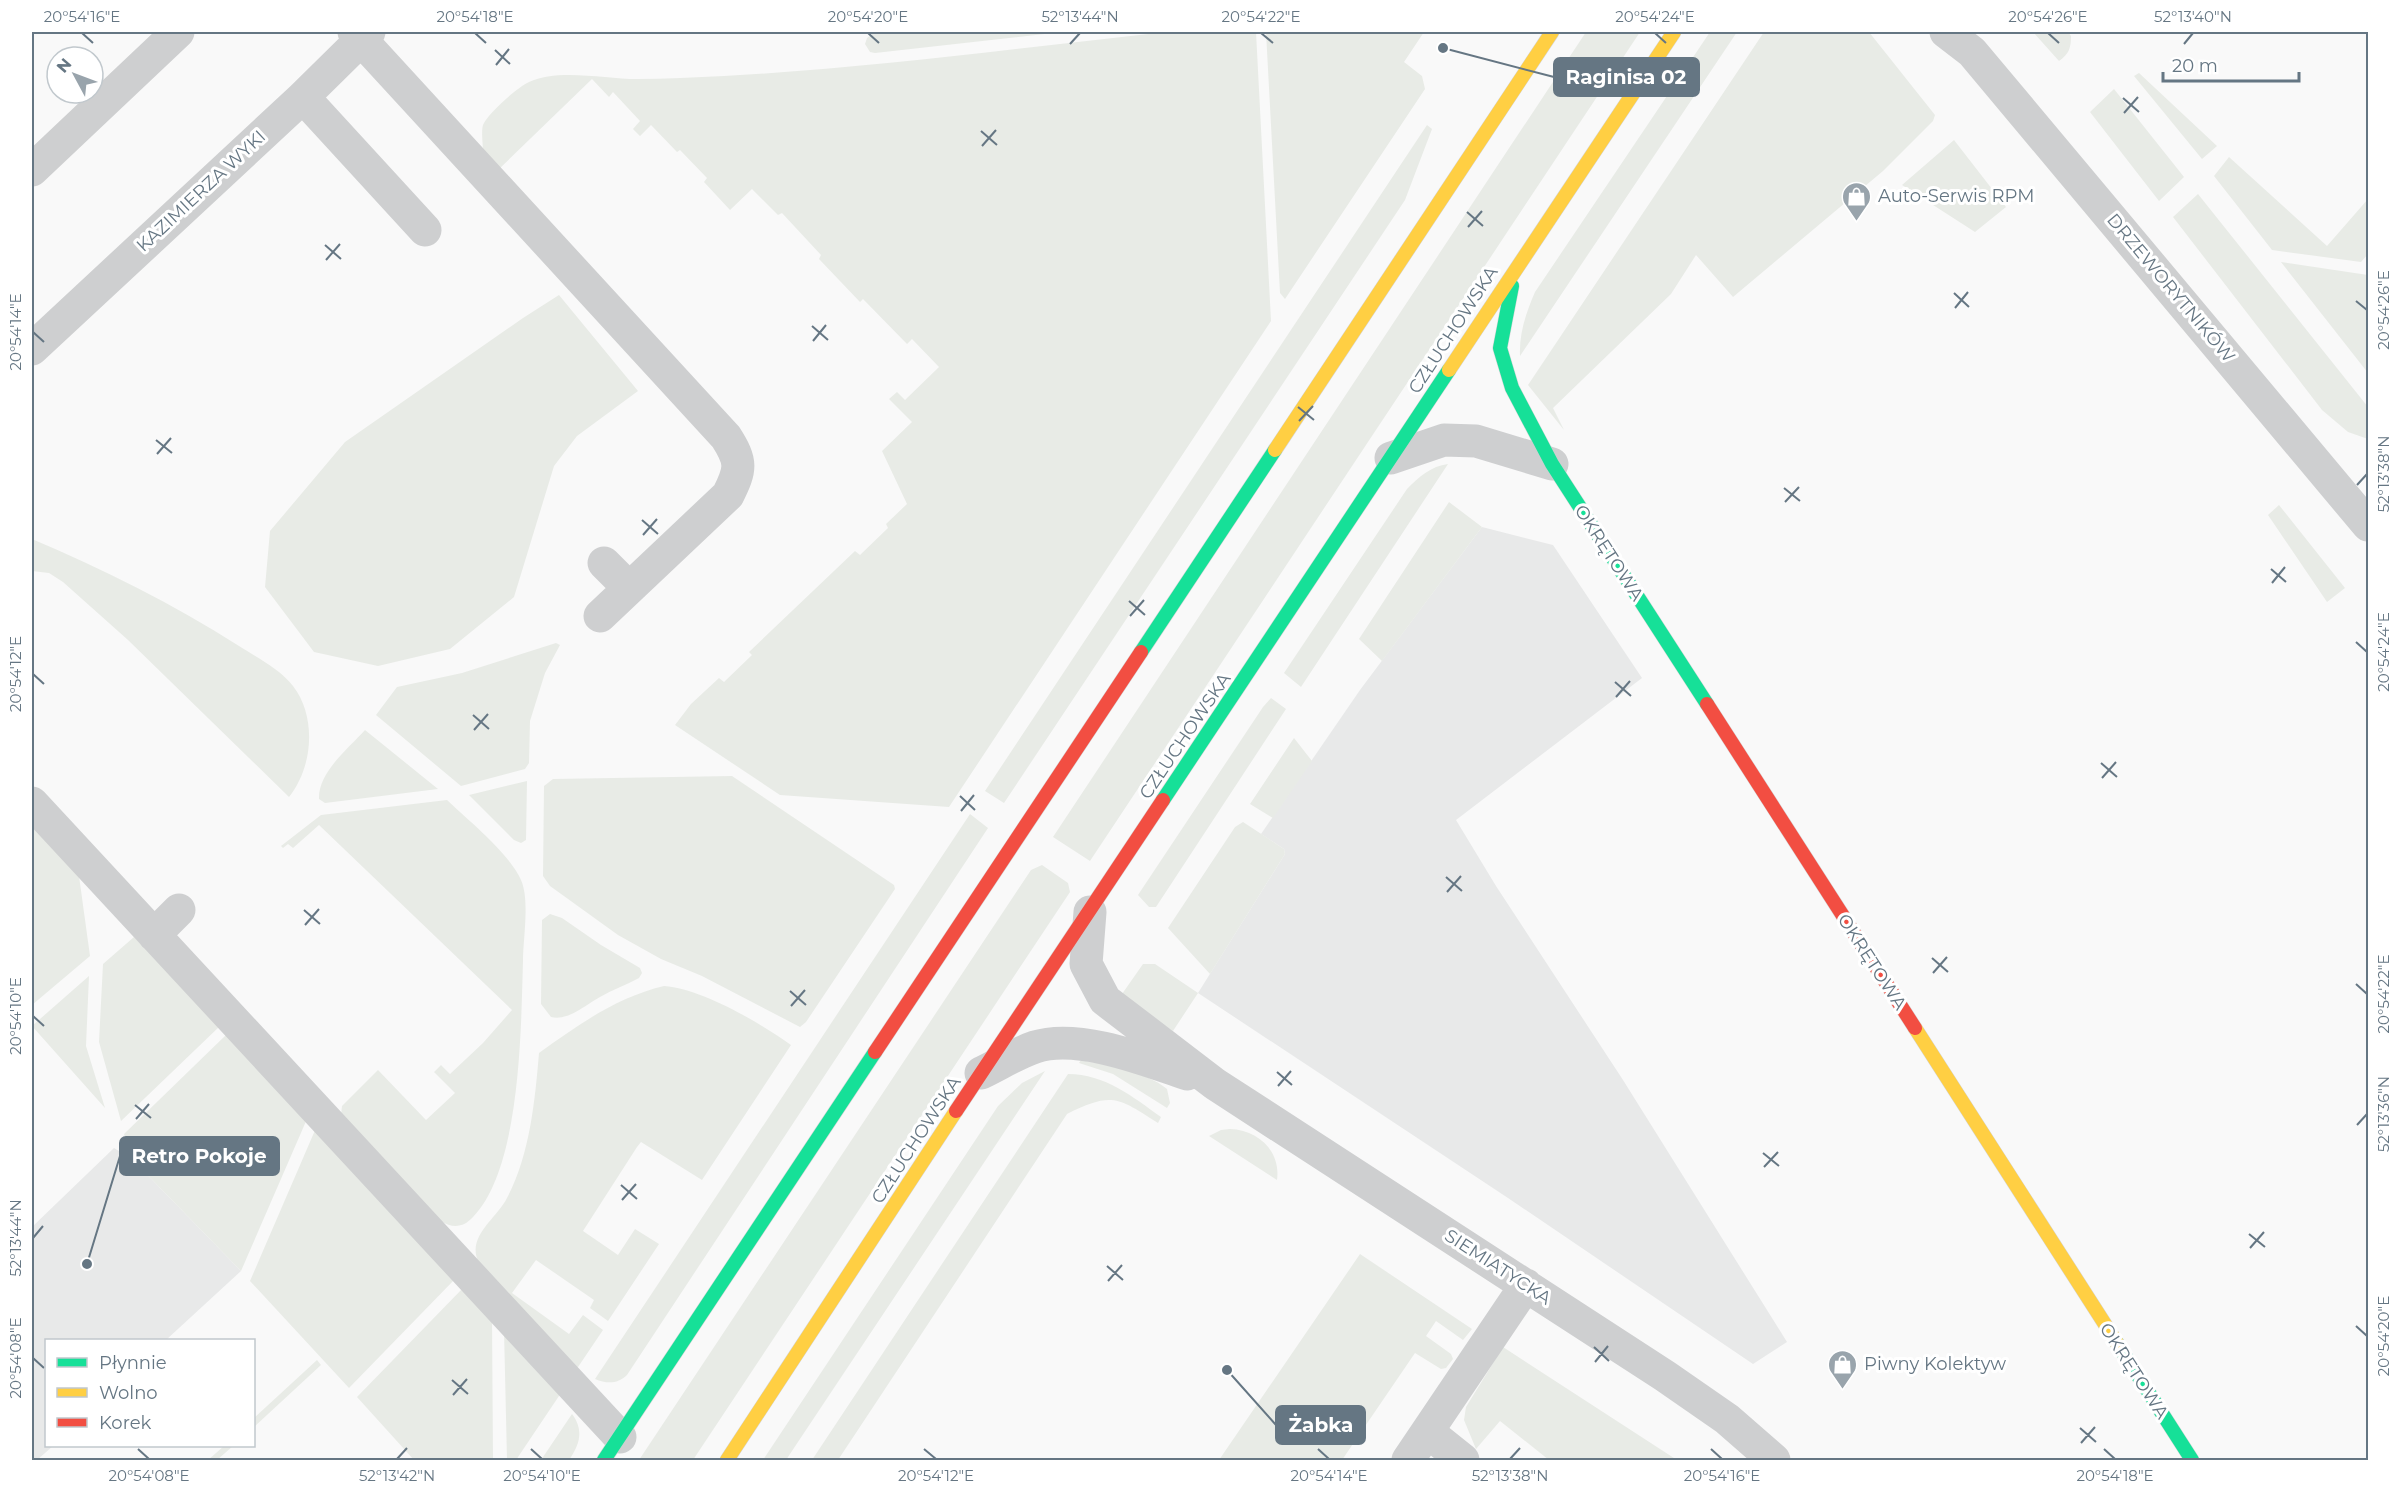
<svg xmlns="http://www.w3.org/2000/svg" width="2400" height="1492" viewBox="0 0 2400 1492" font-family="Montserrat,sans-serif">
	<rect width="100%" height="100%" fill="#f9f9f9"/>
	<path fill="#e8e9e9" d="M1482 527 1553 545 1642 678 1456 820 1496 886 1623 1080 1787 1342 1753 1364 1508 1198 1198 993 1285 854 1284 849 1261 834 1360 690Z
		M114 1148 132 1159 241 1271 166 1340H46V1446H53L37 1460H32V1227Z"/>
	<path fill="#e8ebe6" d="M875 32H1062L875 53 870 52 865 44 867 38Z
		M1166 32H1256L1271 321 949 807 780 795 675 725 691 704 719 678 724 682 752 655 749 652 855 551 860 555 888 528 886 524 907 504 882 451 912 422 889 399 897 392 905 400 939 367 912 339 907 344 863 299 860 302 819 259 821 255 782 213 778 215 752 189 730 210 704 182 707 178 680 150 677 152 651 125 640 136 633 129 640 121 613 92 609 97 592 79 498 170 483 152C483 144 481 132 483 125 488 113 518 87 529 82 558 68 606 79 637 79 666 79 695 77 724 76 872 68 1019 48 1166 32Z
		M1266 32H1424L1404 62 1422 76 1425 89 1285 299 1280 293Z
		M1586 32H1640L1090 861 1053 837Z
		M1710 32H1737L1520 356C1519 333 1526 313 1535 292Z
		M1764 32H1869L1935 115 1933 121 1883 171 1733 297 1696 255 1671 294 1553 408 1564 430 1528 385Z
		M2033 32H2068L2071 36C2071 48 2069 54 2059 61Z
		M2139 73 2217 146 2202 159 2134 76Z
		M2114 89 2184 177 2159 201 2090 112Z
		M1427 125 1432 129 1405 200 1004 803 985 791Z
		M1954 140 2006 207 1975 232 1902 185Z
		M2229 157 2327 246 2368 199V254L2361 262 2272 250 2214 176Z
		M2198 194 2368 407V439L2348 432 2322 410 2173 217Z
		M2281 262 2368 275V373Z
		M559 295 638 391 577 436 554 466 514 597 450 649 378 666 314 652 265 587 270 531 345 442 523 318Z
		M1448 464 1301 687 1284 673 1407 489C1419 477 1431 466 1448 464Z
		M1449 502 1482 527 1382 661 1359 639Z
		M2279 505 2345 588 2327 602 2268 515Z
		M32 539C103 569 173 604 239 646 256 657 280 669 293 686 317 717 313 767 289 797L128 640 63 582 49 573 32 571Z
		M556 643 560 645 545 673 530 721 529 763 525 769 461 786 376 715 397 687 462 673Z
		M1271 698 1286 709 1156 907H1149L1138 895 1263 707Z
		M365 730 438 789 325 803 319 799C318 772 349 748 365 730Z
		M1294 738 1312 761 1273 818 1250 804Z
		M732 776 894 885 895 889 806 1022 800 1027 702 976 661 959 618 935 550 886 543 876 544 786 553 779Z
		M527 781 526 840 521 843 514 840 469 795Z
		M447 800C468 820 509 853 521 880 530 900 523 939 523 961 521 1027 521 1168 473 1217 464 1227 453 1229 441 1221L341 1115 342 1106 378 1070 426 1120 455 1093 434 1072 441 1065 450 1074 483 1043 512 1010 319 825 293 848 288 844 283 848 281 846 321 815Z
		M970 814 988 828 627 1375C618 1384 607 1384 595 1379Z
		M1243 822 1284 849 1285 854 1210 974 1168 928 1235 827Z
		M32 825 79 876 90 956 32 1005Z
		M1042 865 1068 883 1070 892 693 1460H639L1031 870Z
		M550 914 562 918 601 945 640 968 642 973 639 978C626 985 612 990 600 997 585 1005 569 1021 551 1017L541 1004 542 920Z
		M134 937 220 1026 121 1121 99 1042 103 964Z
		M1143 964H1155L1198 993 1173 1031 1132 1004 1122 994Z
		M89 976 86 1046 105 1108 32 1026Z
		M664 986C703 989 760 1023 791 1045L702 1180 641 1142 637 1147 583 1231 618 1255 635 1229 659 1244 608 1321 590 1308 594 1300 536 1260 512 1293 569 1334 583 1315 603 1330 576 1370 478 1261C467 1236 497 1218 507 1198 530 1155 535 1100 539 1053 578 1025 617 997 664 986Z
		M227 1034 307 1119 241 1271 132 1159 124 1134Z
		M1081 1060C1107 1065 1147 1072 1167 1089L1170 1103 1167 1108 1113 1074 1079 1063Z
		M1045 1071 786 1460H763L998 1106 1022 1083Z
		M1068 1074C1105 1074 1133 1097 1161 1117L1158 1123C1117 1097 1112 1092 1067 1114L838 1460H812Z
		M316 1128 455 1279 349 1388 250 1281Z
		M1230 1129C1258 1130 1281 1151 1277 1180L1209 1136 1221 1130Z
		M1360 1254 1472 1329 1463 1340 1436 1321 1426 1336 1451 1354 1453 1359 1446 1368 1441 1369 1415 1353 1342 1460H1219Z
		M463 1288 492 1318 493 1460H414L357 1397Z
		M504 1330 561 1393 516 1460H507Z
		M1503 1347 1677 1460H1549L1500 1421 1476 1449 1464 1420 1466 1407Z
		M317 1360 321 1365 254 1427V1418Z
		M572 1414C584 1430 580 1444 569 1460H541Z
		M224 1446H233L217 1460H208Z"/>
	<g fill="none" stroke-linecap="round" stroke-linejoin="round">
		<defs>
			<path id="fast" d="M1512 286 1500 348 1512 388 1552 464 1707 704
				M1141 652 1275 450
				M1163 800 1449 370
				M2117 1343 2192 1460
				M604 1460 875 1052"/>
			<path id="slow" d="M1449 370 1674 32
				M1275 450 1552 32
				M1915 1028 2117 1343
				M727 1460 956 1111"/>
			<path id="jam" d="M1707 704 1915 1028
				M875 1052 1141 652
				M956 1111 1163 800"/>
		</defs>
		<use href="#fast" stroke="#d5d6d7" stroke-width="15"/>
		<use href="#slow" stroke="#d5d6d7" stroke-width="15"/>
		<use href="#jam" stroke="#d5d6d7" stroke-width="15"/>
		<path stroke="#cecfd0" stroke-width="33" d="M354 32 726 437C742 462 741 469 728 495L600 616
			M1946 32 1972 52 2368 525
			M303 97 425 230
			M32 170 178 32
			M32 349 303 97 369 32
			M1391 458 1444 440 1476 441 1552 464
			M604 563 620 579 633 585
			M32 803 620 1437
			M1090 912 1086 964 1105 1000 1215 1084 1665 1376 1727 1419 1774 1460
			M154 935 179 910
			M981 1073C998 1065 1017 1053 1035 1047 1078 1033 1146 1060 1187 1074
			M1428 1432 1463 1460
			M1408 1460 1526 1285"/>
		<use href="#fast" stroke="#16e098" stroke-width="14"/>
		<use href="#slow" stroke="#ffcf43" stroke-width="14"/>
		<use href="#jam" stroke="#f24e42" stroke-width="14"/>
	</g>
	<path fill="none" stroke="#657683" stroke-width="2" d="M82 33 93 43M475 33 486 43M868 33 879 43M1261 33 1273 43M1655 33 1666 43M2048 33 2059 43M1070 44 1080 33M2184 44 2193 33M495 50 510 64M496 65 509 49M2123 98 2139 112M2124 113 2138 97M981 131 997 145M982 146 996 130M1467 212 1483 226M1468 227 1482 211M325 245 341 259M326 260 340 244M1954 293 1969 307M2356 301 2367 310M1955 308 1968 292M812 326 828 340M33 332 44 342M813 341 826 325M1298 407 1314 420M1299 421 1313 406M156 440 172 453M157 454 171 438M2357 485 2367 474M1784 488 1800 501M1785 502 1799 487M642 520 658 534M643 535 657 519M2271 569 2286 582M2272 583 2285 567M1129 601 1145 615M1130 616 1144 600M2356 642 2367 652M33 674 44 684M1615 682 1631 696M1616 697 1630 681M473 715 489 729M474 730 488 714M2101 763 2117 777M2102 778 2116 762M960 796 975 810M961 811 974 795M1446 877 1462 891M1447 892 1461 876M304 910 320 924M305 925 319 909M1932 958 1948 972M1933 973 1947 957M2356 984 2367 994M790 991 806 1005M791 1006 805 990M33 1016 44 1026M1277 1072 1292 1085M1278 1086 1291 1071M135 1105 151 1118M136 1119 149 1104M2357 1125 2367 1114M1763 1153 1779 1166M1764 1167 1778 1152M621 1185 637 1199M622 1200 636 1184M2249 1234 2265 1247M33 1238 43 1226M2250 1248 2264 1232M1107 1266 1123 1280M1108 1281 1122 1265M2356 1326 2367 1336M1594 1347 1609 1361M33 1358 44 1368M1595 1362 1608 1346M452 1380 468 1394M453 1395 467 1379M2080 1428 2096 1442M2081 1443 2095 1427M138 1449 149 1459M531 1449 542 1459M924 1449 936 1459M1318 1449 1329 1459M1711 1449 1722 1459M2104 1449 2115 1459M397 1459 407 1448M1510 1459 1520 1448"/>
	<defs>
		<symbol id="shop-pin" viewBox="-11 -11 22 30"><path d="M0 17L-7.5 6A9.5 9.5 0 1 1 7.5 6Z" fill="#99a4ac" stroke="#fff"/><path d="M-5-2.5h2.3a2.7 3.5 0 0 1 5.4 0H5L5.5 6h-11ZM-1.5-2.5h3a1.5 2.3 0 0 0-3 0Z" fill="#fff"/></symbol>
	</defs>
	<g fill-rule="evenodd">
		<use href="#shop-pin" x="1840" y="180" width="33" height="45"/>
		<use href="#shop-pin" x="1826" y="1348" width="33" height="45"/>
	</g>
	<g text-anchor="middle" dominant-baseline="central" stroke-width="6" stroke-linejoin="round" paint-order="stroke">
		<g font-size="18" fill="#657683" stroke="#fff">
			<text transform="translate(201 191) rotate(-43)">KAZIMIERZA WYKI</text>
			<text transform="translate(2171 288) rotate(50)">DRZEWORYTNIKÓW</text>
			<text transform="translate(1453 330) rotate(-57)">CZŁUCHOWSKA</text>
			<text transform="translate(1609 553) rotate(57)">OKRĘTOWA</text>
			<text transform="translate(1185 736) rotate(-56)">CZŁUCHOWSKA</text>
			<text transform="translate(1872 962) rotate(57)">OKRĘTOWA</text>
			<text transform="translate(916 1140) rotate(-57)">CZŁUCHOWSKA</text>
			<text transform="translate(1498 1267) rotate(33)">SIEMIATYCKA</text>
			<text transform="translate(2134 1371) rotate(57)">OKRĘTOWA</text>
		</g>
		<g font-size="18" fill="#657683" stroke="#fff" text-anchor="start">
			<text x="1878" y="196">Auto-Serwis RPM</text>
			<text x="1864" y="1364">Piwny Kolektyw</text>
		</g>
	</g>
	<path fill="none" stroke="#657683" stroke-width="2" d="M1443 48L1554 77M87 1264L120 1156M1227 1370L1276 1425"/>
	<g fill="#657683" stroke="#fff" stroke-width="2">
		<circle cx="1443" cy="48" r="6"/>
		<circle cx="87" cy="1264" r="6"/>
		<circle cx="1227" cy="1370" r="6"/>
	</g>
	<g fill="#657683" stroke="#657683" stroke-width="2">
		<rect x="1554" y="58" width="145" height="38" rx="6"/>
		<rect x="120" y="1137" width="159" height="38" rx="6"/>
		<rect x="1276" y="1406" width="89" height="38" rx="6"/>
	</g>
	<g font-size="20" text-anchor="middle" font-weight="bold" fill="#fff">
		<text x="1626" y="84">Raginisa 02</text>
		<text x="199" y="1163">Retro Pokoje</text>
		<text x="1321" y="1432">Żabka</text>
	</g>
	<rect width="2400" height="1492" fill="none" stroke="#ffffff" stroke-width="66"/>
	<rect x="45" y="1339" width="210" height="108" fill="#ffffff" stroke="#c1c8cd" stroke-width="1.5"/>
	<rect x="57" y="1358" width="30" height="9" fill="#16e098" stroke="#c1c8cd" stroke-width="1.5"/>
	<text x="99" y="1369" font-size="18" fill="#657683">Płynnie</text>
	<rect x="57" y="1388" width="30" height="9" fill="#ffcf43" stroke="#c1c8cd" stroke-width="1.5"/>
	<text x="99" y="1399" font-size="18" fill="#657683">Wolno</text>
	<rect x="57" y="1418" width="30" height="9" fill="#f24e42" stroke="#c1c8cd" stroke-width="1.5"/>
	<text x="99" y="1429" font-size="18" fill="#657683">Korek</text>
	<g transform="translate(75 75) rotate(311)"><circle r="28" fill="#ffffff" stroke="#c1c8cd" stroke-width="1.5"/>
	<path d="M0-4.5L10 22L0 15L-10 22Z" fill="#99a4ac"/>
	<text y="-9" font-size="16" font-weight="bold" text-anchor="middle" fill="#657683">N</text>
	</g>
	<path d="M2163 72v9h136v-9" fill="none" stroke="#657683" stroke-width="3"/>
	<text x="2172" y="72" font-size="18" fill="#657683" stroke="#ffffff" stroke-width="4.5" paint-order="stroke">20 m</text>
	<rect x="33" y="33" width="2334" height="1426" fill="none" stroke="#657683" stroke-width="2"/>
	<g font-size="15" text-anchor="middle" fill="#657683">
		<text x="82" y="22">20°54'16"E</text>
		<text x="475" y="22">20°54'18"E</text>
		<text x="868" y="22">20°54'20"E</text>
		<text x="1080" y="22">52°13'44"N</text>
		<text x="1261" y="22">20°54'22"E</text>
		<text x="1655" y="22">20°54'24"E</text>
		<text x="2048" y="22">20°54'26"E</text>
		<text x="2193" y="22">52°13'40"N</text>
		<text transform="translate(2384 310) rotate(-90)" y="5">20°54'26"E</text>
		<text transform="translate(16 332) rotate(-90)" y="5">20°54'14"E</text>
		<text transform="translate(2384 474) rotate(-90)" y="5">52°13'38"N</text>
		<text transform="translate(2384 652) rotate(-90)" y="5">20°54'24"E</text>
		<text transform="translate(16 674) rotate(-90)" y="5">20°54'12"E</text>
		<text transform="translate(2384 994) rotate(-90)" y="5">20°54'22"E</text>
		<text transform="translate(16 1016) rotate(-90)" y="5">20°54'10"E</text>
		<text transform="translate(2384 1114) rotate(-90)" y="5">52°13'36"N</text>
		<text transform="translate(16 1238) rotate(-90)" y="5">52°13'44"N</text>
		<text transform="translate(2384 1336) rotate(-90)" y="5">20°54'20"E</text>
		<text transform="translate(16 1358) rotate(-90)" y="5">20°54'08"E</text>
		<text x="149" y="1481">20°54'08"E</text>
		<text x="397" y="1481">52°13'42"N</text>
		<text x="542" y="1481">20°54'10"E</text>
		<text x="936" y="1481">20°54'12"E</text>
		<text x="1329" y="1481">20°54'14"E</text>
		<text x="1510" y="1481">52°13'38"N</text>
		<text x="1722" y="1481">20°54'16"E</text>
		<text x="2115" y="1481">20°54'18"E</text>
	</g>
</svg>
